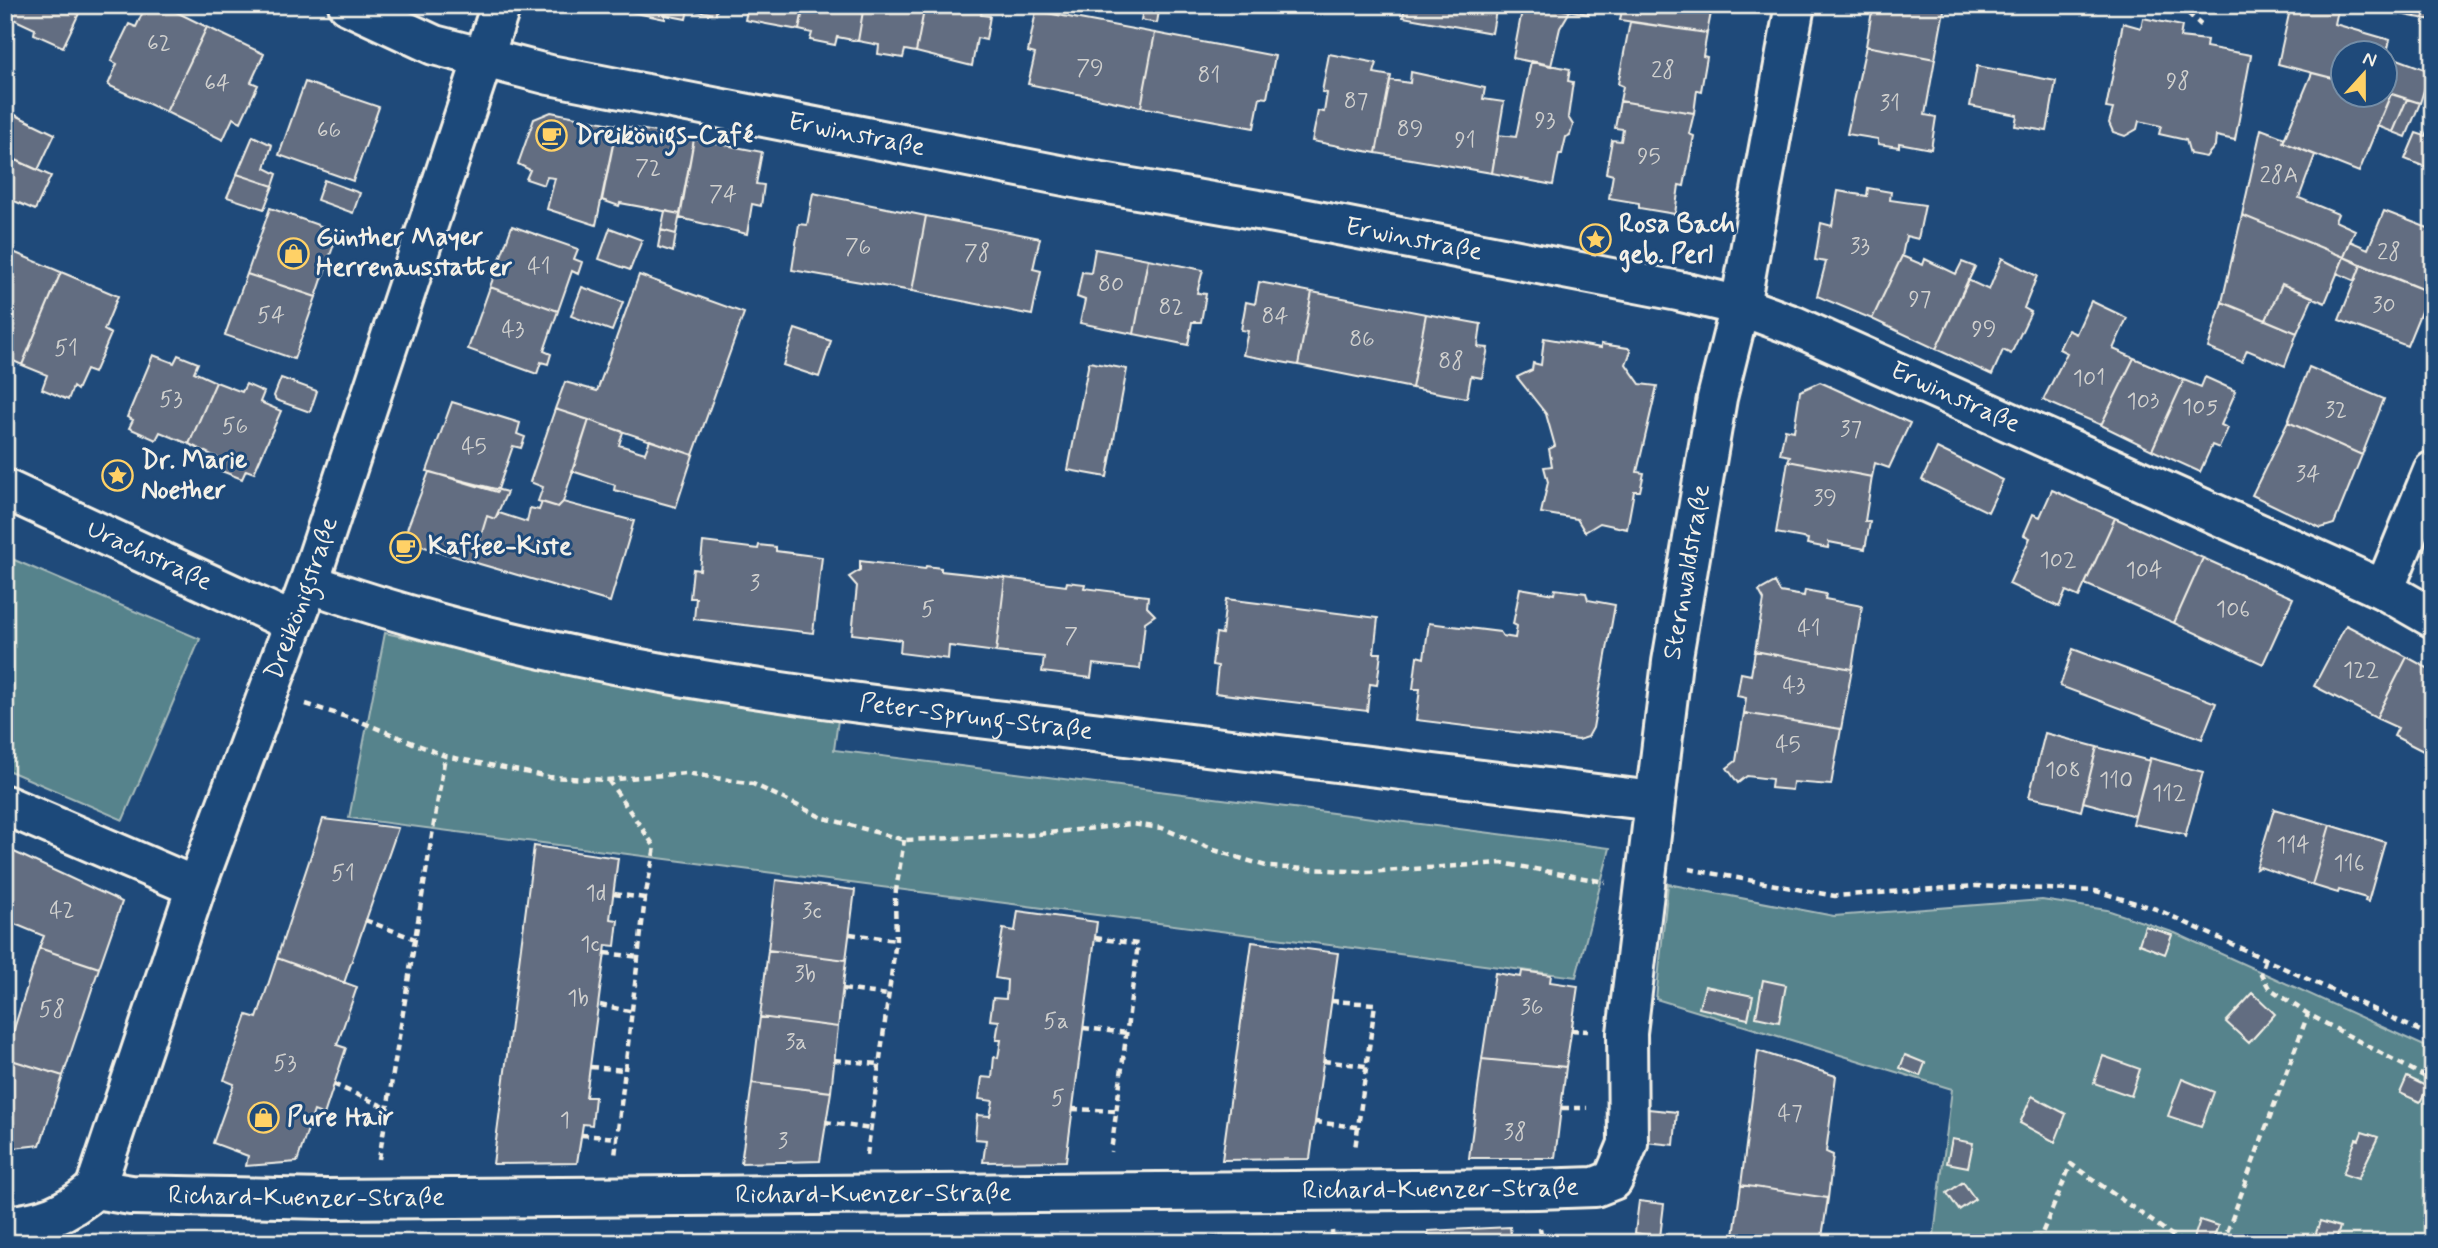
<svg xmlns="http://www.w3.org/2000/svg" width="2438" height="1248" viewBox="0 0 2438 1248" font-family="Mynerve,sans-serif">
	<rect width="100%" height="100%" fill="#1f4a7a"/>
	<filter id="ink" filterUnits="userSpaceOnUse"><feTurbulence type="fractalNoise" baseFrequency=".0143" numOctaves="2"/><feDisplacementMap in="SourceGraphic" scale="14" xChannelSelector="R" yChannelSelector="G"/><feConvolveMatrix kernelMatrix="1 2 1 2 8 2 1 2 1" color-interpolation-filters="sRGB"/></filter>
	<g filter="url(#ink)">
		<path fill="#57838c" stroke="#a6baba" stroke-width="2" d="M5 556 200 639 123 820 5 769Z
			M385 633 617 682 838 720 834 750 1610 848 1576 977 349 818Z
			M1668 884 1834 916 2042 900 2107 910 2175 933 2433 1050V1243H1933L1952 1089 1656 999Z"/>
		<path fill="#626d81" stroke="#f4f1e8" stroke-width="2" d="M5 5H83L63 47 34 34 35 29 5 15Z
			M146 5H162L207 27 166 112 108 85 117 64 111 61 129 24 136 27Z
			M618 5H689L686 19 665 15V19L626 11V7Z
			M717 5 716 14 696 11 697 5Z
			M748 5H804L799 30 745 20Z
			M804 5H864L858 41 837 37 835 45 810 40 812 33 799 30Z
			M864 5H925L916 52 905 50 903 58 878 54 879 45 858 41Z
			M925 5H983L981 15 990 16 986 40 977 38 972 66 916 52Z
			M1144 5H1160L1157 23 1141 20Z
			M1405 5H1497L1492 33 1403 17Z
			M1523 5 1570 11 1560 28 1551 66 1513 58Z
			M1538 5H1590L1589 14Z
			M1623 5H1717V9L1712 8 1707 33 1620 20Z
			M1873 5H1945L1935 59 1866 46Z
			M2064 5H2096V11Z
			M2291 5H2339L2335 24 2390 40 2386 56V52H2344V81L2278 64Z
			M2356 5H2417L2415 17Z
			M2417 5H2433V20L2415 17Z
			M1036 11 1155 33 1141 107 1028 84 1035 54 1028 52Z
			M2143 18 2182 26 2180 37 2207 40 2206 47 2251 55 2235 140 2216 136 2215 146 2206 157 2190 154 2186 140 2159 134 2161 126 2139 121 2137 129 2125 136 2113 132 2109 123 2113 109 2106 108 2123 23 2141 28Z
			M1630 22 1707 33 1703 56 1707 57 1701 91 1697 90 1694 113 1620 101 1623 86 1618 84Z
			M207 27 264 54 251 82 258 85 241 122 233 118 223 140 166 112Z
			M1155 33 1275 56 1267 98 1260 97 1254 128 1141 107Z
			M1866 46 1935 59 1925 115 1936 117 1931 149 1899 143V147L1878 144V139L1847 134Z
			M1329 54 1377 63 1374 73 1391 76 1376 153 1312 141 1318 111 1324 112 1327 93 1322 92Z
			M2392 57 2430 71 2420 103 2386 92Z
			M1531 61 1570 69 1568 81 1573 82 1568 117 1573 125 1570 135 1566 137 1562 154H1559L1553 185 1492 173 1498 135 1516 137Z
			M1977 66 2056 81 2047 131 2015 126 2017 115 1970 106Z
			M1411 72 1485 88 1483 99 1504 102 1492 173 1376 153 1390 80 1410 83Z
			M2312 73 2344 81V94H2391L2359 172 2283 142Z
			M305 82 379 107 353 181 279 155Z
			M2391 94 2407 99 2393 132 2377 126Z
			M2407 99 2420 103 2406 137 2393 132Z
			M1620 101 1694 113 1689 134 1694 136 1684 186 1679 185 1675 214 1639 208V203L1609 198 1613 175 1606 173 1612 140 1621 141 1623 129 1615 128Z
			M5 110 55 134 38 170 5 155Z
			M551 112 617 125 596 225 547 209 555 178 547 177 544 185 526 179 530 170 518 164 534 119Z
			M2433 116V170L2405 159 2416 133 2425 136Z
			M617 125 694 139 680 214 620 203 619 206 602 200Z
			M2261 129 2285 138 2283 142 2315 155 2299 198 2338 214 2335 221 2355 230 2344 257 2242 215Z
			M253 136 272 145 265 168 277 174 273 186 237 174Z
			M694 139 762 152 756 184 764 185 761 206 752 204 747 234 680 218Z
			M13 159 51 176 35 210 5 197V177Z
			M237 174 273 186 264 209 227 197Z
			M324 180 360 193 353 213 317 200Z
			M1868 188 1891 192 1890 200 1925 205 1918 239 1906 236 1902 256 1872 319 1817 296 1826 262 1815 260 1821 223 1832 226 1838 191 1867 196Z
			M813 193 926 216 912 291 792 270 799 224 807 225Z
			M270 208 338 232 316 297 247 274Z
			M665 211 680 214 676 234 661 230Z
			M2384 211 2433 230V284L2429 292 2344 257 2350 241 2368 249Z
			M2242 215 2344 257 2325 303 2282 284 2266 320 2222 302Z
			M926 216 1040 238 1033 269 1041 271 1032 315 912 291Z
			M512 226 578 249 574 259 582 262 578 274 572 271 558 311 490 287Z
			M610 228 642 240 630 270 599 259Z
			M661 230 676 234 673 252 658 247Z
			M6 249 61 272 22 365 5 357Z
			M1095 249 1148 259 1134 334 1080 323 1085 300 1077 297 1082 272 1091 273Z
			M1902 256 1923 265 1925 259 1956 274 1962 262 1975 267 1936 349 1872 319Z
			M2344 257 2361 265 2355 281 2337 273Z
			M2002 258 2037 276 2024 308 2031 312 2011 354 2003 350 1992 375 1936 349 1968 280 1989 290Z
			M1148 259 1203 270 1197 293 1206 294 1201 322H1192L1188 345 1134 334Z
			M2361 265 2429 292 2407 346 2339 320Z
			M61 272 118 296 104 330 111 334 94 373 86 370 77 390 73 387 68 400 42 389 47 375 22 365Z
			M247 274 316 297 294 359 225 335Z
			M639 275 744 313 693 455 555 409 565 382 597 391Z
			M1259 282 1312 292 1298 365 1243 355 1248 331 1241 330 1246 302 1255 304Z
			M2282 284 2313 297 2297 333 2266 320Z
			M490 287 558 311 544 351 551 354 548 364 541 362 537 374 468 349Z
			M582 287 623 302 612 331 571 316Z
			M1312 292 1426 314 1412 388 1298 365Z
			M2091 301 2127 318 2113 349 2134 358 2101 425 2043 400 2067 353 2059 349 2068 330 2076 334Z
			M2222 302 2297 333 2285 366 2247 350 2242 362 2208 348Z
			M1426 314 1481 324 1478 347 1488 348 1482 378 1471 376 1467 398 1412 388Z
			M795 329 831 341 819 377 783 365Z
			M1544 338 1601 348V344L1628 348 1631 351 1626 364 1640 384 1657 386 1637 472 1644 473 1640 491H1634L1627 529 1600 523 1585 532 1577 519 1541 513 1548 482 1544 467 1552 466 1549 449 1555 446 1546 414 1517 377 1532 370 1533 363 1541 365Z
			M153 355 174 363 178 355 198 363 194 372 216 382 189 444 160 432 156 440 129 428 133 420 127 417Z
			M2134 358 2184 380 2152 450 2101 425Z
			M1089 362 1127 369 1107 477 1068 470Z
			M2309 367 2384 399 2362 455 2288 422Z
			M2205 377 2236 391 2221 425 2228 428 2219 448 2212 445 2200 472 2152 450 2184 380 2201 387Z
			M281 378 317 391 310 412 276 400 274 396Z
			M216 382 242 392 246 384 264 392 260 402 281 411 254 473 246 470 242 479 216 469 220 459 189 444Z
			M1820 382 1910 423 1889 468 1875 463 1872 477 1788 461 1790 456 1780 454 1785 429 1794 431 1800 391Z
			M452 402 520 423 517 434 525 437 521 448 513 446 497 492 427 471Z
			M555 409 589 420 563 502 558 507 538 501 543 487 530 482Z
			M589 420 623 432 619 445 645 453 650 440 693 455 676 507 614 490 615 485 572 471Z
			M2288 422 2362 455 2334 524 2321 528 2252 495Z
			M1937 448 2003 480 1988 512 1922 480Z
			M1788 461 1872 477 1865 521 1870 522 1865 549 1829 542 1828 548 1807 544 1808 539 1776 533Z
			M429 472 507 492 495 519 487 516 473 562 418 545 407 529Z
			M2052 490 2115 518 2079 597 2066 591 2059 607 2009 584 2030 538 2024 535 2033 514 2040 517Z
			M542 502 558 507 563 502 634 521 610 602 473 562 487 516 495 519 499 513 527 522 530 508 539 510Z
			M2115 518 2203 558 2174 623 2085 584Z
			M703 542 758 549 759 545 776 547V551L822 557 813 633 694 619 696 598H690L693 569 700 570Z
			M2203 558 2293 598 2263 664 2174 623Z
			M860 561 925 569 926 566 941 568V571L1005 578 996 652 949 646 948 659 900 653 901 640 852 634 857 586 849 577 860 570Z
			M1005 578 1066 586 1067 582 1085 584 1084 588 1148 596 1147 607 1155 615 1145 622 1140 669 1093 664 1091 678 1042 672 1044 657 996 652Z
			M1775 582 1780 592 1804 596 1805 590 1826 594 1825 599 1862 606 1852 669 1755 651 1764 600 1759 591Z
			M1520 588 1554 594 1555 589 1586 593 1588 600 1615 605 1593 728 1588 737 1579 740 1416 720 1420 689H1413L1417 656 1424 658 1429 623 1500 632 1503 636 1515 638 1517 626 1513 624Z
			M1226 599 1378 618 1374 653H1381L1377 685 1370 684 1367 711 1215 693 1218 666 1212 665 1216 633 1222 634Z
			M2346 625 2407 657 2376 718 2314 686Z
			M2073 649 2216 703 2202 739 2060 686Z
			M1755 651 1852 669 1841 729 1744 713 1746 698 1737 696 1741 673 1751 675Z
			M2407 657 2433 671V756L2394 736 2398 728 2376 718Z
			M1744 713 1841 729 1831 785 1793 782 1792 790 1771 788 1772 779 1747 776 1738 783 1727 768 1736 761Z
			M2045 733 2097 747 2081 811 2060 805V803L2029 797Z
			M2097 747 2150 761 2135 816 2083 802Z
			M2150 758 2203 772 2185 837 2183 834 2133 824Z
			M2274 809 2330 825 2312 885 2260 867 2256 869Z
			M323 819 398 828 344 983 277 958Z
			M2330 825 2385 842 2368 902 2365 901 2366 898 2339 890 2338 893 2312 885Z
			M534 846 618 858 610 919 618 920 615 946 606 945 586 1097H595L592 1125 583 1124 577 1163 493 1164Z
			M5 848 12 851 5 867Z
			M12 851 122 902 99 968 39 948 44 936 5 920V867Z
			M776 880 855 890 846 960 768 950Z
			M1018 911 1097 922 1066 1161 983 1162 986 1140 975 1139 977 1115 990 1116 993 1101 979 1099 982 1077 992 1078 994 1057 998 1058 1001 1040H996L999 1021 990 1020 993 998 1006 999 1007 980 995 978 1003 929 1015 931Z
			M2145 926 2172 935 2165 954 2139 944Z
			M1252 942 1338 953 1310 1159 1222 1160Z
			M39 948 99 968 63 1076 5 1058Z
			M768 950 846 960 838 1027 760 1017Z
			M277 958 357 987 337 1045 346 1048 324 1115 314 1111 297 1162 246 1166 248 1156 213 1143 234 1084 224 1080 247 1015 257 1018Z
			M1522 971 1551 975 1550 982 1578 986 1566 1067 1482 1059 1495 973 1521 977Z
			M1763 980 1786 985 1779 1022 1756 1017Z
			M1705 986 1753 996 1748 1019 1699 1008Z
			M2253 993 2275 1014 2249 1043 2226 1022Z
			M760 1017 838 1027 831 1092 752 1083Z
			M1758 1051 1836 1076 1826 1152 1833 1155 1828 1198 1741 1185Z
			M1905 1055 1925 1063 1920 1076 1900 1068Z
			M2103 1056 2140 1069 2131 1096 2094 1083Z
			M5 1058 63 1076 40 1145 5 1149Z
			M1482 1059 1566 1067 1555 1158H1469Z
			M2407 1077 2428 1087 2420 1102 2400 1093Z
			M2182 1079 2214 1092 2201 1127 2168 1116Z
			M752 1083 831 1092 820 1161 741 1163Z
			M2032 1096 2066 1114 2055 1142 2020 1123Z
			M1648 1109 1677 1112 1674 1145 1645 1142Z
			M2362 1132 2378 1137 2358 1179 2343 1174 2356 1139 2359 1140Z
			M1952 1139 1973 1143 1968 1167 1947 1163Z
			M1963 1182 1975 1199 1959 1210 1947 1193Z
			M1741 1185 1828 1198 1822 1237 1815 1236 1814 1243H1733Z
			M1639 1201 1664 1204 1660 1237 1635 1233Z
			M2200 1220 2218 1226 2212 1243 2194 1238Z
			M2320 1221 2340 1227 2335 1243 2314 1239Z
			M1510 1227 1512 1243H1429L1428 1231Z
			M1268 1234V1243H1179V1238Z
			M1572 1235 1573 1243H1552L1551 1237Z
			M448 1236 534 1237V1243H448Z
			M694 1239 779 1241V1243H694Z"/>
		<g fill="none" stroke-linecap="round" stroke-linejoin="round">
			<defs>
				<g id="minor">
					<path id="s1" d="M348 5 434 45 550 75 1085 180 1281 214 1678 291 1740 306 1795 326 2327 564 2384 590 2433 618"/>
					<path id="s2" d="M5 489 294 623"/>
					<path id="s3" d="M309 583C540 665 786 695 1028 724 1236 750 1445 776 1654 801"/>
					<path d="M2384 590 2433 471"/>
					<path d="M5 805 196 887"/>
					<path id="s4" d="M95 1189 131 1195 326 1199 1537 1189 1595 1187 1613 1180 1628 1144 1627 1033 1672 662 1717 398 1740 306 1795 5"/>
					<path id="s5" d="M95 1189 196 887 309 583 501 5"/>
					<path d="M5 1226C43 1222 66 1214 95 1189"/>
				</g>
			</defs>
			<use href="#minor" stroke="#f4f1e8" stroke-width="44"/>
			<path stroke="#f4f1e8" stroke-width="4.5" stroke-dasharray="7 5" stroke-linecap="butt" d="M2179 5 2201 25
				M306 704 359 721 445 756 549 777 607 780 686 773 753 784 821 817 904 840 1029 835 1132 824 1162 828 1214 850 1269 867 1368 872 1502 863 1605 882
				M608 780 655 847 645 898 615 1156
				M1689 869 1835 896 1975 886 2096 891 2156 909 2433 1037
				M614 894 645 898
				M365 920 415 939
				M850 934 896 940
				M1095 938 1138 944 1111 1152
				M605 953 639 957
				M2265 960 2261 974 2269 988 2308 1014 2433 1081
				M843 989 888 995
				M1331 1001 1375 1004 1355 1149
				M600 1005 634 1012
				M1083 1028 1128 1033
				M1571 1030 1588 1031
				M834 1060 879 1064
				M1323 1061 1366 1066
				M590 1067 625 1070
				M333 1084 385 1107
				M1562 1108H1587
				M1072 1109 1117 1111
				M825 1122 871 1129
				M1315 1122 1357 1127
				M581 1135 618 1138
				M867 1155 896 940 895 897 904 840
				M379 1159 445 756
				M1540 1228 1542 1243
				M1332 1231 1333 1243
				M2038 1243 2071 1164 2183 1243
				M2223 1243 2308 1014"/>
			<use href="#minor" stroke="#1f4a7a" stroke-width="38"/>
		</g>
	</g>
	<defs>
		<symbol id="cafe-ring" viewBox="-11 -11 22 22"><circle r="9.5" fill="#1f4a7a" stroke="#ffd166" stroke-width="1.5"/><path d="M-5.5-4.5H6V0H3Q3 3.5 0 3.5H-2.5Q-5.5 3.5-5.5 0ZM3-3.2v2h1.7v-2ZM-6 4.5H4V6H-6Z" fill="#ffd166"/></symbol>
		<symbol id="sight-ring" viewBox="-11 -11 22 22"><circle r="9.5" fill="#1f4a7a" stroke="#ffd166" stroke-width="1.5"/><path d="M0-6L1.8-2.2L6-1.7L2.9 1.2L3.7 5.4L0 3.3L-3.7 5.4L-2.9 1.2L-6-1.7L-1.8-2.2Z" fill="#ffd166"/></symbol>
		<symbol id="shop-ring" viewBox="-11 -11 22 22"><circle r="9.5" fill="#1f4a7a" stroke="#ffd166" stroke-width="1.5"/><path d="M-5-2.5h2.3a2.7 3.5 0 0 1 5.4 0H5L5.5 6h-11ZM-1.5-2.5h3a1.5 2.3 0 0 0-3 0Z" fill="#ffd166"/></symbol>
	</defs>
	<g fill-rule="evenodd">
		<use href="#cafe-ring" x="534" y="118" width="35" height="35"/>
		<use href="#sight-ring" x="1578" y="222" width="35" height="35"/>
		<use href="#shop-ring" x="276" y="236" width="35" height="35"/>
		<use href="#sight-ring" x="100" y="458" width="35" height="35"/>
		<use href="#cafe-ring" x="388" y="530" width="35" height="35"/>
		<use href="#shop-ring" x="246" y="1100" width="35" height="35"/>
	</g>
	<g text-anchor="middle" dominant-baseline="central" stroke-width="6" stroke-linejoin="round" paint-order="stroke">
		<g font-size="23" fill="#d0d0ce">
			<text x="159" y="44">62</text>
			<text x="1090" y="69">79</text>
			<text x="1663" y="71">28</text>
			<text x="1209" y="76">81</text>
			<text x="2178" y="82">98</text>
			<text x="217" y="84">64</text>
			<text x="1356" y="102">87</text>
			<text x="1890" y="104">31</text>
			<text x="1545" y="121">93</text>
			<text x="1410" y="130">89</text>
			<text x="329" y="131">66</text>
			<text x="1465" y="141">91</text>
			<text x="1649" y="157">95</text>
			<text x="648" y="169">72</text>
			<text x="2279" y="176">28A</text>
			<text x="723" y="195">74</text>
			<text x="1860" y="247">33</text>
			<text x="858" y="248">76</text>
			<text x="2389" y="253">28</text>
			<text x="977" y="254">78</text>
			<text x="539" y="267">41</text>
			<text x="1111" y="285">80</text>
			<text x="1920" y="300">97</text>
			<text x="2384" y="306">30</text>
			<text x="1171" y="308">82</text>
			<text x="271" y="316">54</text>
			<text x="1275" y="317">84</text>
			<text x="513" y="330">43</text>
			<text x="1984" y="330">99</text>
			<text x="1362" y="340">86</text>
			<text x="66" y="349">51</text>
			<text x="1451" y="362">88</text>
			<text x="2089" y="379">101</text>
			<text x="171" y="400">53</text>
			<text x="2143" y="402">103</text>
			<text x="2200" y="408">105</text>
			<text x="2336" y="411">32</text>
			<text x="235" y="427">56</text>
			<text x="1851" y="430">37</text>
			<text x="474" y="447">45</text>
			<text x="2308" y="475">34</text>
			<text x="1825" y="499">39</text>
			<text x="2058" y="561">102</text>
			<text x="2144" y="571">104</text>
			<text x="755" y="584">3</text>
			<text x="928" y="610">5</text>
			<text x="2233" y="610">106</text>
			<text x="1809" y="629">41</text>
			<text x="1071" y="637">7</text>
			<text x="2361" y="671">122</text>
			<text x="1794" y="686">43</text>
			<text x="1788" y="745">45</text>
			<text x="2063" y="771">108</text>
			<text x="2116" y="781">110</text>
			<text x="2169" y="794">112</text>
			<text x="2293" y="846">114</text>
			<text x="2349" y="864">116</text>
			<text x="343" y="874">51</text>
			<text x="596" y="894">1d</text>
			<text x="62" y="911">42</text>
			<text x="812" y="912">3c</text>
			<text x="590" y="945">1c</text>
			<text x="805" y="975">3b</text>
			<text x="578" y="999">1b</text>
			<text x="1532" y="1008">36</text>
			<text x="52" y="1010">58</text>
			<text x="1056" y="1022">5a</text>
			<text x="796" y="1043">3a</text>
			<text x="285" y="1064">53</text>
			<text x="1058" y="1099">5</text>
			<text x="1790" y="1114">47</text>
			<text x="565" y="1121">1</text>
			<text x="1515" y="1133">38</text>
			<text x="783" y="1142">3</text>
		</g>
		<g font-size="26" fill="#f4f1e8" stroke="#1f4a7a">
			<text stroke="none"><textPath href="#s1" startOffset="527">Erwinstraße</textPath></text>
			<text stroke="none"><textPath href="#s1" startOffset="1094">Erwinstraße</textPath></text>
			<text stroke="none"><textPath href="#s1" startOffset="1661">Erwinstraße</textPath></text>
			<text stroke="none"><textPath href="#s2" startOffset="159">Urachstraße</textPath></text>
			<text stroke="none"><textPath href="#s4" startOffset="2135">Sternwaldstraße</textPath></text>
			<text stroke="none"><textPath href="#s5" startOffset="626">Dreikönigstraße</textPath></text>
			<text stroke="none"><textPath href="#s3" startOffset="682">Peter-Sprung-Straße</textPath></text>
			<text stroke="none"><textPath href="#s4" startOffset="1346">Richard-Kuenzer-Straße</textPath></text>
			<text stroke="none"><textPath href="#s4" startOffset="779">Richard-Kuenzer-Straße</textPath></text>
			<text stroke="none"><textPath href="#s4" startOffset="212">Richard-Kuenzer-Straße</textPath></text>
		</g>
		<g font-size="26" font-weight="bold" fill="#f4f1e8" stroke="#1f4a7a" text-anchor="start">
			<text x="575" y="136">Dreikönigs-Café</text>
			<text x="1619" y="225">Rosa Bach<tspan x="1619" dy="30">geb. Perl</tspan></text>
			<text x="316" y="238">Günther Mayer<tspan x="316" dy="30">Herrenausstatter</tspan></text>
			<text x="141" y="461">Dr. Marie<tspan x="141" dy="30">Noether</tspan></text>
			<text x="428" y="547">Kaffee-Kiste</text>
			<text x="287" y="1118">Pure Hair</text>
		</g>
	</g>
	<rect width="2438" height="1248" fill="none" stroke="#1f4a7a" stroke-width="28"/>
	<rect x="14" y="14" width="2410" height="1220" fill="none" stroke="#f4f1e8" stroke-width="2.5" filter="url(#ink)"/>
	<g transform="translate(2364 74) rotate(21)"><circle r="33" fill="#1f4a7a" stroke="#748da6" stroke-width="2"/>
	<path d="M0-5L12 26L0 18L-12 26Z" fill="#ffd166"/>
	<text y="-10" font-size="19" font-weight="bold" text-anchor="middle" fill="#f4f1e8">N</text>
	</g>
</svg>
